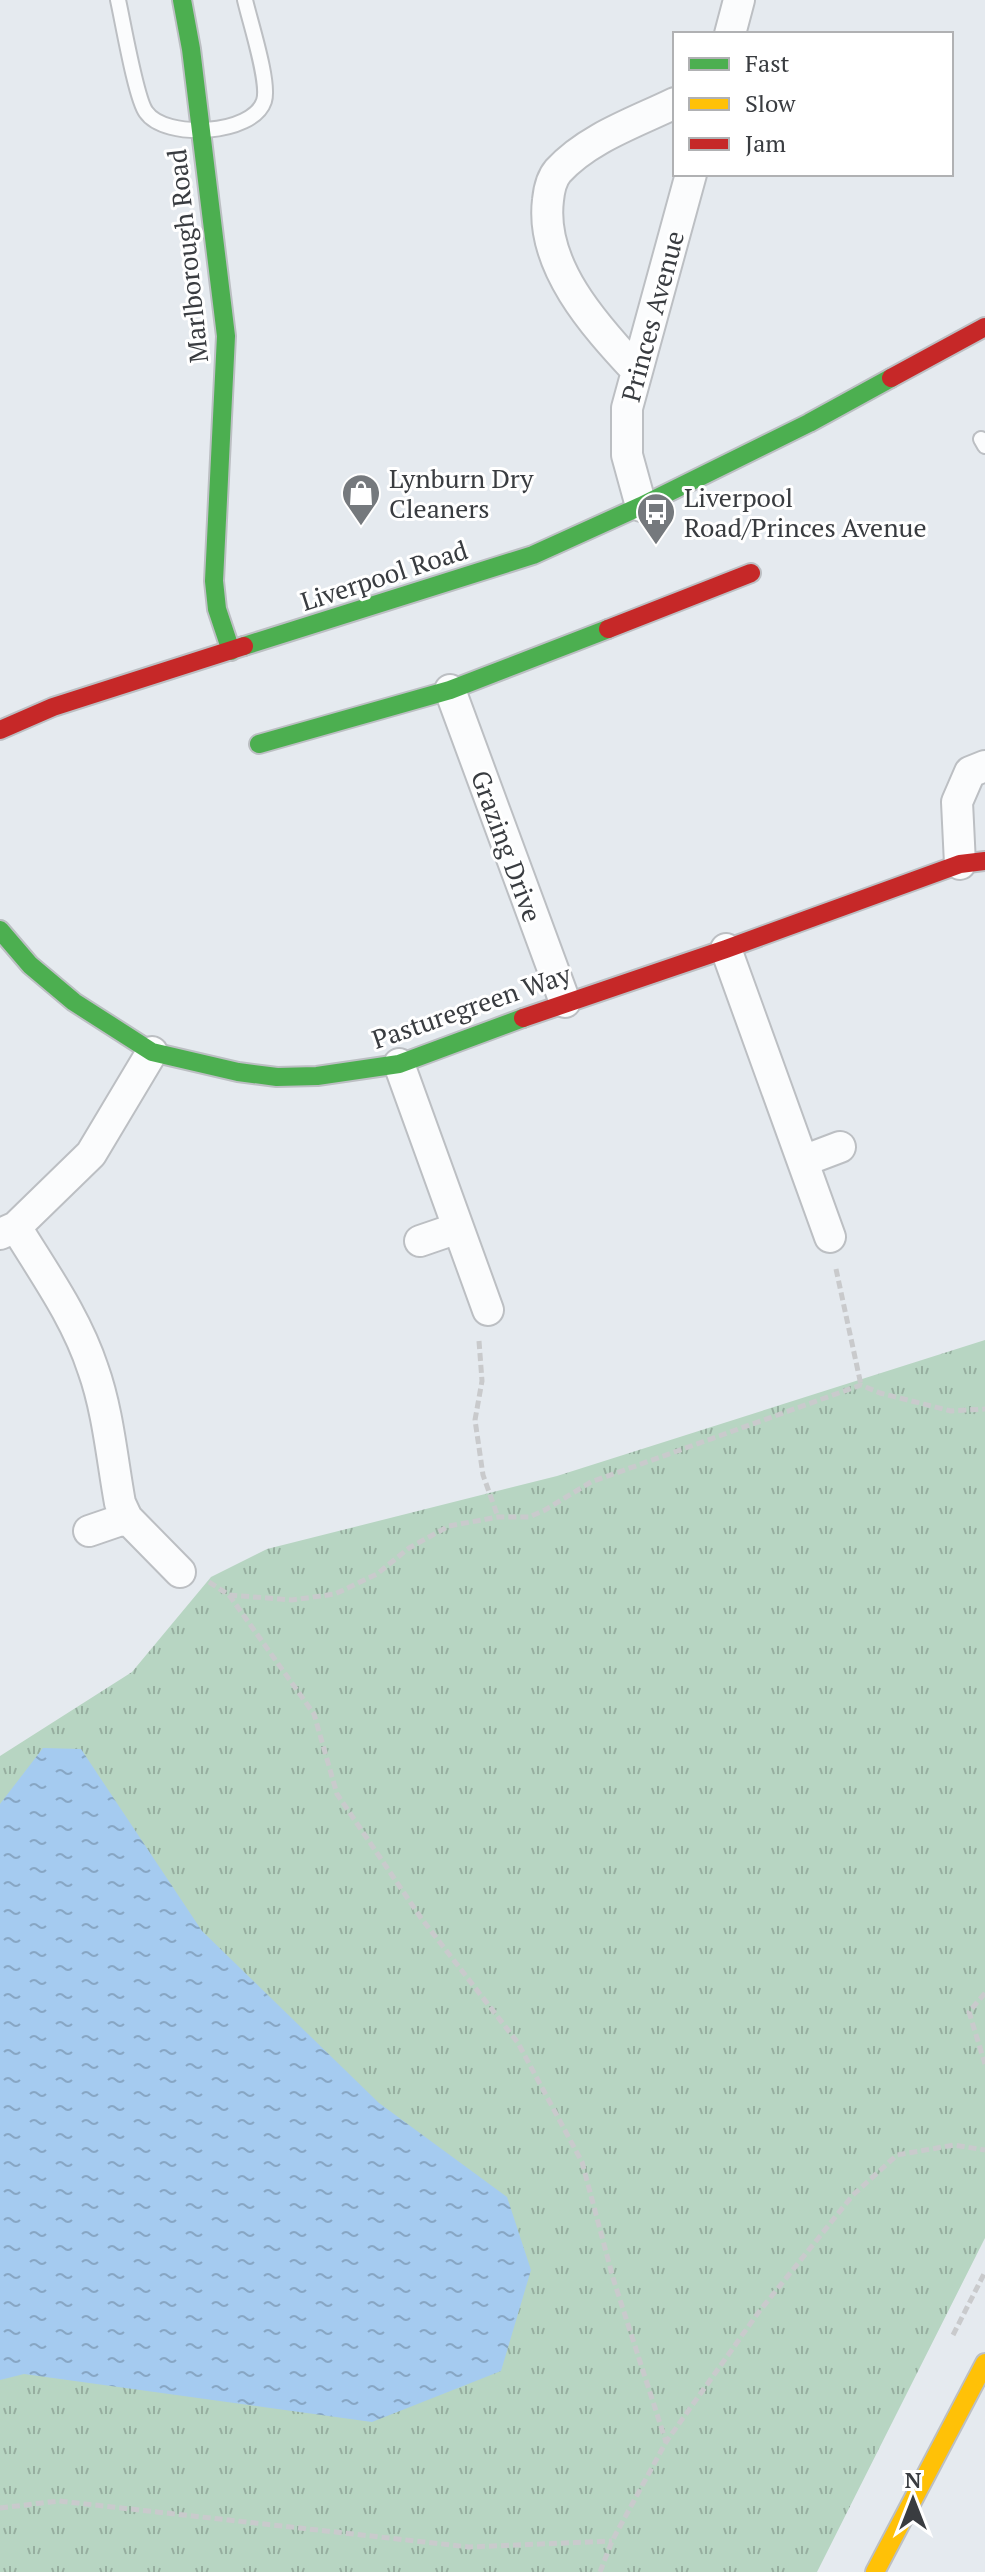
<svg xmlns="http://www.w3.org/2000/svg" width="985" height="2572" viewBox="0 0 985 2572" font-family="'PT Serif',serif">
	<defs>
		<pattern id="park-tufts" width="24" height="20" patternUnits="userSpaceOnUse" patternTransform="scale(2)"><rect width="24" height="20" fill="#b7d5c2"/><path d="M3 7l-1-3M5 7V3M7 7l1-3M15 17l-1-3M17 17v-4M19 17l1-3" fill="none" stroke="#96ae9f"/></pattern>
		<pattern id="water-ripples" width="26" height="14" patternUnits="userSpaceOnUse" patternTransform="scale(2)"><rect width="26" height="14" fill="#a5cbf0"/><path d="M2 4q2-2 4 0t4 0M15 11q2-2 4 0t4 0" fill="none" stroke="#87a6c4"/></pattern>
	</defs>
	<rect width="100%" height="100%" fill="#e5eaef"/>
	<path fill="url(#park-tufts)" d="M985 1340V2238L817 2572H0V1756L132 1672 211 1577 267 1549 557 1476Z"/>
	<path fill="url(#water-ripples)" d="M43 1748 81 1749 202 1931 379 2103 507 2197 531 2270 501 2371 372 2422 24 2374 0 2380V1804Z"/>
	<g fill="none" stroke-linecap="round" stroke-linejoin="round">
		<defs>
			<path id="lane" d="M118 0C123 22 136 99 146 112 165 140 253 135 264 101 270 83 250 22 245 0
				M981 439 985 446"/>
			<path id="street" d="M730 34 739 0
				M636 370C594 325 540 265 548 200 549 190 552 178 558 171 588 138 636 122 675 103
				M641 506 627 455V408L691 174
				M450 690 565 1002
				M960 864 957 802 970 772 985 766
				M726 949 830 1237
				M399 1064 488 1310
				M803 1161 840 1147
				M16 1227C44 1273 76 1317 93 1369 108 1411 112 1459 120 1503L127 1518 180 1572
				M0 1234 16 1227 91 1154 152 1052
				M420 1241 458 1228
				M89 1531 127 1518"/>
			<path id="fast" d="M182 0 191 49 226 336 214 581 217 609 231 651
				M244 646 533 555 641 506 809 423 891 378
				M259 744 450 690 608 629
				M0 930 30 965 74 1002 152 1052 238 1072 277 1077 317 1076 399 1064 523 1018"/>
			<path id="slow" d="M875 2572 985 2363"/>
			<path id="jam" d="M891 378 985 327
				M608 629 751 573
				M0 730 53 707 244 646
				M523 1018 726 949 960 864 985 861"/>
		</defs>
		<use href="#lane" stroke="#bcbfc3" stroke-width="18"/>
		<use href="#street" stroke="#bcbfc3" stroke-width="34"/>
		<use href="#fast" stroke="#bcbfc3" stroke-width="22"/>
		<use href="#slow" stroke="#bcbfc3" stroke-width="22"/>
		<use href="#jam" stroke="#bcbfc3" stroke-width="22"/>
		<path stroke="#c9cacc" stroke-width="5" stroke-dasharray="8 4" stroke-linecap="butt" d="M836 1269 861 1385
			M479 1341 482 1381 475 1420 483 1475 498 1517
			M209 1582 229 1595 292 1600 335 1594 377 1574 409 1548 449 1526 498 1517H529L545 1510 591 1482 861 1385 880 1393 951 1411 985 1409
			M229 1595 314 1714 337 1794 421 1918 518 2043 582 2162 613 2278 666 2442
			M985 1993 969 2012 985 2064
			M953 2335 985 2272
			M0 2508 59 2501 469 2547 612 2541
			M600 2572 612 2541 666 2442 758 2313 853 2195 897 2155 954 2145 985 2150"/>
		<use href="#lane" stroke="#fbfcfd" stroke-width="14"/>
		<use href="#street" stroke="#fbfcfd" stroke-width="30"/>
		<use href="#fast" stroke="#4caf50" stroke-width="18"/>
		<use href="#slow" stroke="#ffc107" stroke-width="18"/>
		<use href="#jam" stroke="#c62828" stroke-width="18"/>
	</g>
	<defs>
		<symbol id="shop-pin" viewBox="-11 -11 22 30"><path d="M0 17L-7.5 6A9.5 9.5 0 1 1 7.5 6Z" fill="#75797d" stroke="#fff"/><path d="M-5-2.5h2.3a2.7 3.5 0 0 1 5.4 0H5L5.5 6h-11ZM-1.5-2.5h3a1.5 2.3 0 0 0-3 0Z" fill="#fff"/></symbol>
		<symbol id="bus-pin" viewBox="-11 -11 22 30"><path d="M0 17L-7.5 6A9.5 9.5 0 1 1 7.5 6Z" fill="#75797d" stroke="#fff"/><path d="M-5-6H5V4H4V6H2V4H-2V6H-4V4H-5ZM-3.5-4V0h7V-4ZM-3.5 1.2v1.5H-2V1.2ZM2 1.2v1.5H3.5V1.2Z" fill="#fff"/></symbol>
	</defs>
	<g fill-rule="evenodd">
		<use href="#shop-pin" x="339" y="471" width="44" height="60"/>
		<use href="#bus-pin" x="634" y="490" width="44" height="60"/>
	</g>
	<g text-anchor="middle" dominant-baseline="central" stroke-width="6" stroke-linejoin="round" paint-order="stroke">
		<g font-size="26" fill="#393c40" stroke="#fff">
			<text transform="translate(187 256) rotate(-96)">Marlborough Road</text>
			<text transform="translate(652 316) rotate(-75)">Princes Avenue</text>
			<text transform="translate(384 575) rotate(-18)">Liverpool Road</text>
			<text transform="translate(507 846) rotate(70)">Grazing Drive</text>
			<text transform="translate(471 1006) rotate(-19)">Pasturegreen Way</text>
		</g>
		<g font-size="26" fill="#393c40" stroke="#fff" text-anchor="start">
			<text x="389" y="478">Lynburn Dry<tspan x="389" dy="30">Cleaners</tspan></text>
			<text x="684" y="497">Liverpool<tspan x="684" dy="30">Road/Princes Avenue</tspan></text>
		</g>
	</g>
	<rect x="673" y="32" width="280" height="144" fill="#ffffff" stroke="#b0b1b3" stroke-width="2"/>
	<rect x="689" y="58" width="40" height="12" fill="#4caf50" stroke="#b0b1b3" stroke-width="2"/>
	<text x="745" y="72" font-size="24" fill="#393c40">Fast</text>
	<rect x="689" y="98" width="40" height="12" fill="#ffc107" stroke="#b0b1b3" stroke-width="2"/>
	<text x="745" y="112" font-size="24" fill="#393c40">Slow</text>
	<rect x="689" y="138" width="40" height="12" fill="#c62828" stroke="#b0b1b3" stroke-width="2"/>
	<text x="745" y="152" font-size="24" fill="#393c40">Jam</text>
	<g transform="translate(913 2500)" stroke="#ffffff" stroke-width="6" paint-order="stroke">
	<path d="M0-6L14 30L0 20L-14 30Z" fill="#393c40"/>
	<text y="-12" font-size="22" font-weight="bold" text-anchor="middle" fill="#393c40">N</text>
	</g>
</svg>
